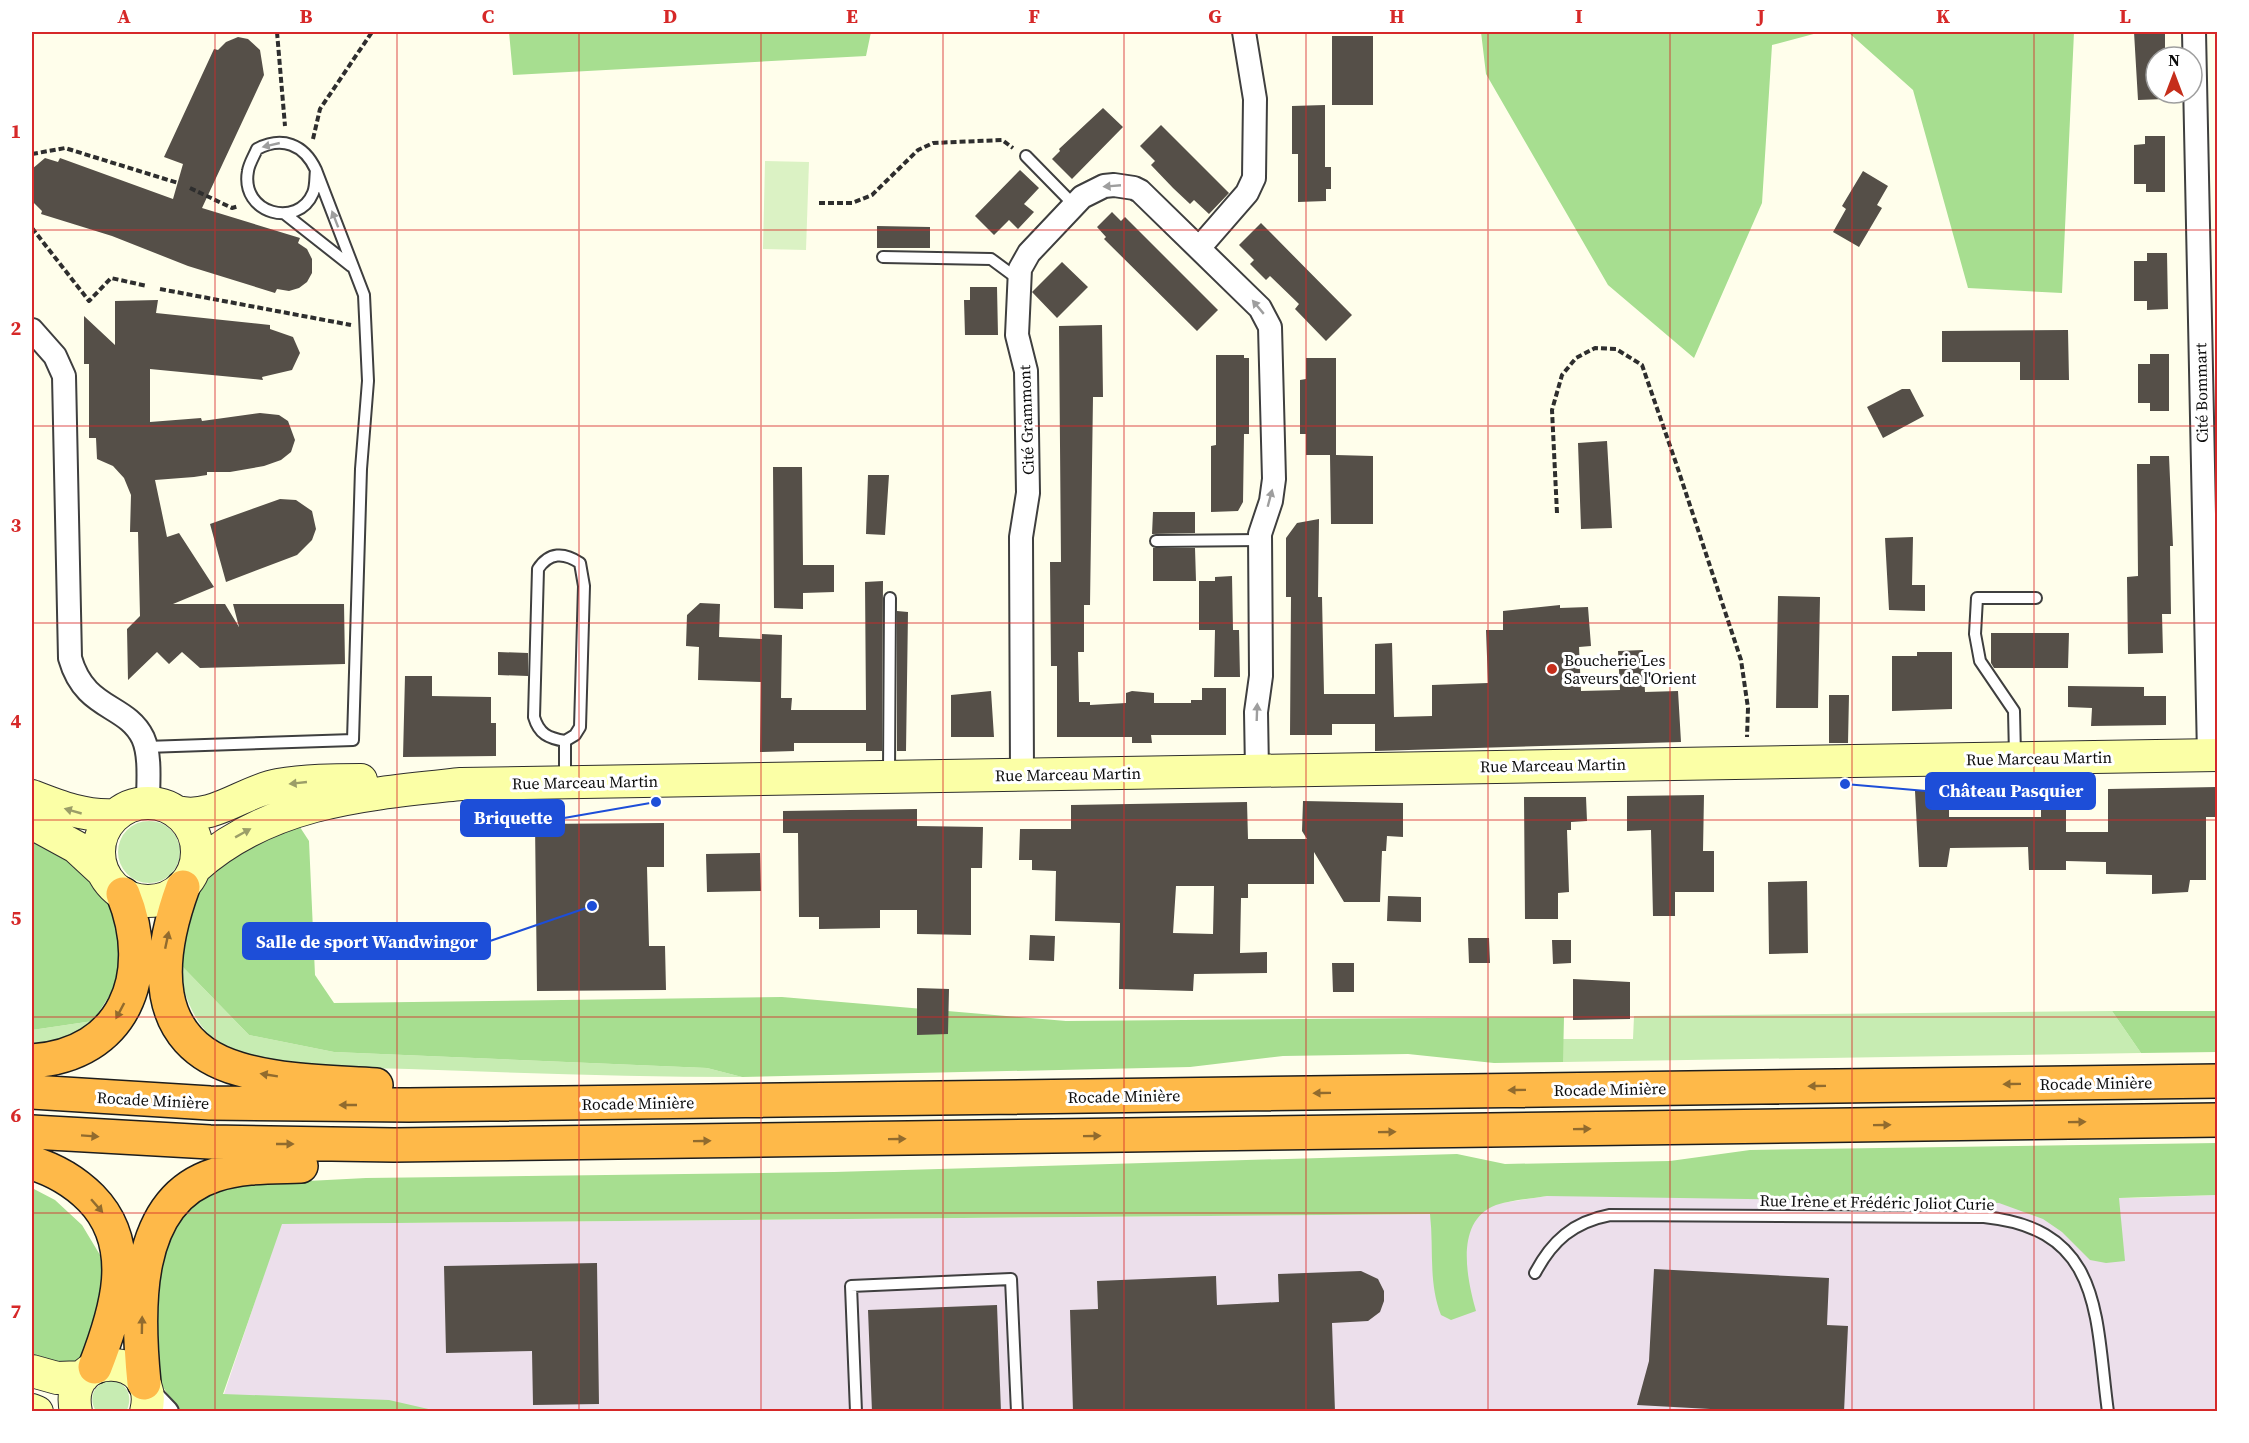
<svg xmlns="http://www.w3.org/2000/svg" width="2249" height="1443" viewBox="0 0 2249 1443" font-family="'Source Serif 4',serif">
	<rect width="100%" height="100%" fill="#fffeeb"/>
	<path fill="#ecdfeb" d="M2217 1195V1411L218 1412 281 1224 1431 1214 1547 1196 2137 1198Z"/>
	<path fill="#c7ecb2" d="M118 852a31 31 0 1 1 62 0a31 31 0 1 1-62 0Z
		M178 962 249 1035 334 1052 707 1068 742 1077C631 1077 521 1073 409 1069 352 1067 283 1074 229 1049 196 1033 183 996 178 962Z
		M2112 1011 2141 1053 1563 1062V1039H1633L1634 1016Z
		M93 1021 66 1040 32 1045V1030Z
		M111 1380C127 1383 133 1395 127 1410L96 1411C87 1397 95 1383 111 1380Z"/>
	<path fill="#a7de90" d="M509 32H871L866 56 513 75Z
		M1481 32H1821L1772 45 1762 203 1694 358 1608 285 1486 74Z
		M1848 32H2074L2062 293 1968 288 1913 90Z
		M296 821 309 841 315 975 334 1003 782 997 1066 1021 1564 1017 1563 1062 1494 1063 1408 1054 1283 1056 1190 1067 742 1077 707 1068 334 1052 249 1035 178 962 186 907 208 874 236 845Z
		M32 833 57 843 113 906 123 930 117 984 93 1021 32 1030Z
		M2112 1011H2217V1052L2141 1053Z
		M2217 1143V1195L2119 1198 2125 1261 2106 1263 2090 1260 2062 1232 2043 1219 1999 1203 1547 1196C1530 1199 1511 1200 1496 1205 1454 1221 1467 1279 1476 1311L1451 1320 1441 1315C1428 1282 1434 1248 1430 1214L282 1224 223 1394 389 1400 437 1411H182L174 1404 161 1384 154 1365 155 1282 170 1237 188 1209 212 1193 249 1184 366 1178 834 1172 1457 1154 1505 1164 1670 1161 1750 1150Z
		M32 1188 55 1200 82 1225 100 1255 107 1287 83 1356 71 1364 32 1361Z"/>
	<path fill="#dbf2c4" d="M765 161 809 162 806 250 763 249Z"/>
	<path fill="#554f48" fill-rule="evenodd" d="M2134 32H2165V57H2156V93H2165V99L2138 100Z
		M1332 36H1373V105H1332Z
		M238 37 248 39 260 50 264 75 202 208 300 238 298 243 307 249 312 259V273L307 282 299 288 289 291 277 289 275 293 188 266 112 236 41 214 42 211 32 201V169L45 158 58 162 60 158 173 199 183 164 164 157 214 49 218 50 226 42Z
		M1325 105V167H1331V189H1326V201L1298 202V154H1292V106Z
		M1103 108 1123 127 1072 179 1052 159 1060 151 1059 149Z
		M1161 125 1229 193 1209 214 1194 200 1190 204 1173 188 1151 165 1155 161 1140 146Z
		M2145 136H2165V192H2146V184H2134V145L2145 144Z
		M1020 170 1039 188 1024 204 1034 212 1018 229 1009 220 994 235 975 216Z
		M1863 171 1888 186 1877 205 1882 208 1859 247 1833 232 1846 209 1842 206Z
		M1112 212 1121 221 1125 217 1218 310 1197 331 1104 239 1106 237 1097 227Z
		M1261 223 1352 315 1326 341 1295 309 1299 304 1270 276 1266 280 1250 264 1254 260 1239 245Z
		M877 226 930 227V248H877Z
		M2147 253H2167L2168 309 2147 310V301H2134V261H2147Z
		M1062 262 1088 287 1057 318 1032 292Z
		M970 287H997L998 335H965L964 300H970Z
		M158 300 156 313 270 325V329L293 337 300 353 292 370 262 377 263 380 150 369V422L201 418 202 421 260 413 279 415 288 421 295 440 291 452 281 460 264 466 230 472H207V475L194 477 155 480 167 537 179 533 214 587 173 604H225L239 627 233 604H344L345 664 200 668 182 652 169 664 157 652 128 680 127 629 140 616 138 532H130L131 495 124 478 113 466 97 459 96 438H89V364H84V316L115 345V301Z
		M1102 325 1103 397H1093L1090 605H1084V652H1078L1079 702H1090V705L1126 703V693L1132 691 1154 693V703H1191V700H1202V688H1226V735H1151L1152 743H1132V737H1057V666H1051L1050 562H1061L1059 326Z
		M2068 330 2069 380H2020V362H1942V331Z
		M2150 354H2169V411H2150V403H2138V364H2150Z
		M1216 355H1244V358H1249V434H1244L1243 502 1238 511 1211 512V446L1216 445Z
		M1306 358H1336V455L1373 456V524H1331L1330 455H1306V434H1300V380L1306 379Z
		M1902 389H1910L1924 416 1883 438 1867 407Z
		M1607 441 1612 528 1581 529 1578 443Z
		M2150 456H2169L2173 546H2170L2171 614H2162L2163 653 2128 654 2127 577 2138 576 2137 464H2150Z
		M773 467H802L803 565H834V592L803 593V609L774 608Z
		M868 475H889L885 535 866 534Z
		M280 499 296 500 312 511 316 529 312 540 297 555 226 582 210 524Z
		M1153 512H1195V533L1152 534Z
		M1319 519 1318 597H1322L1324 694H1375V644L1392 643 1394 717 1432 716V685L1488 683 1486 630H1503V611L1560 605V608L1588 607 1591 646 1579 647 1581 691 1620 690 1618 651 1643 650 1645 692 1678 691 1681 742 1375 751V724H1332V735H1290L1291 597H1286V538L1297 523Z
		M1913 537 1912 585H1925V611L1889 610 1885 538Z
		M1153 548H1195L1196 581H1153Z
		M1232 576 1233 630H1239L1240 677H1214L1215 630H1199V581H1215V577Z
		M883 581 882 751H866V743H794V751L760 752 761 682 698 680 699 647 686 646 687 615 700 603 720 604 719 637 762 639V634L782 635 781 698H792L791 710H866L865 582Z
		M1778 596 1820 597 1818 708H1776Z
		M897 611 908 612 906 751H897Z
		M1991 633H2069L2068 668H1994L1991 663Z
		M498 652 528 653V676L498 675Z
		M1917 652H1952V709L1892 711V656H1917Z
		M405 676H432V696L491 697V723H496V756L403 757Z
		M2068 686 2144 687V696H2166V725L2091 726 2092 708 2068 707Z
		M991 691 994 737H951V695Z
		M1829 695H1849L1848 743H1829Z
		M2217 787V817H2206V880H2190L2188 892 2152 894V875L2106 874V862L2066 861V870H2029L2028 847 1950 848 1947 867H1919L1915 791H1949V817H2041V789H2066V832H2108V789Z
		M1704 795 1703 851H1714V892H1675V916H1653L1651 830 1627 831V796Z
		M1524 797H1586L1587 821 1571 822V830H1567L1569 892 1558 893V919H1525Z
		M1303 801 1403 803V837L1387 836 1386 851H1382L1380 902H1344L1314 852V884H1248V898H1241L1240 953 1267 952V973L1194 974 1193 991 1119 989 1120 923 1055 921 1056 871 1032 870V860H1019L1020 829H1071V805L1247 802 1248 839H1307L1302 831ZM1176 886H1214L1213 934 1173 933Z
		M917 809V826L983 827 982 868H971V935L917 934V910H880V928L819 929V917H799L798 833H783V811Z
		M664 823V867H647L649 946H665L666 990 537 991 535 824Z
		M760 853 761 891 707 892 706 854Z
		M1807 881 1808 953 1769 954 1768 882Z
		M1388 896 1421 897V922L1387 921Z
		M1030 935 1055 936 1054 961 1029 960Z
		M1468 938H1489L1490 963H1469Z
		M1552 940H1571V963L1553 964Z
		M1332 963H1354V992H1333Z
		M1573 979 1630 982V1019L1573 1020Z
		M917 988 949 989 948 1034 917 1035Z
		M597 1263 599 1404 533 1405 532 1351 446 1353 444 1266Z
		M1654 1269 1829 1278 1827 1325 1848 1326 1844 1412H1765L1637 1405 1649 1361Z
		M1361 1271 1378 1279 1384 1291V1301L1380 1312 1368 1321 1332 1323 1335 1412H1073L1070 1310 1098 1309 1097 1281 1216 1276 1217 1305 1279 1302 1278 1274Z
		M997 1305 1001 1412H872L868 1310Z"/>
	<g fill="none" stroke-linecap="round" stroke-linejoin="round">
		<defs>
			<path id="lane" d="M1026 156 1074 205
				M285 214 351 266
				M883 257 991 259 1018 279
				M1156 541 1260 540
				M565 741C548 738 539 734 534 717L538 569C549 552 564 552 580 563L584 586 580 727 575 735 565 741V778
				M146 747 353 740 361 469 368 381 364 295 316 170C304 144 282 136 257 149 254 156 249 164 248 171 240 214 298 229 313 193 316 186 315 176 316 170
				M2015 755 2014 711 1980 661 1975 634 1977 598H2036
				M889 774 890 598
				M1535 1273C1552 1241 1573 1222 1610 1215L1984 1217C2104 1229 2095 1317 2108 1412
				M856 1412 851 1286 1011 1279 1017 1412"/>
			<path id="street" d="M2194 32 2209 755
				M1200 247 1247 193 1254 178 1255 99 1244 32
				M32 330 55 356 64 376 70 658C85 711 126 703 143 738 151 756 148 783 148 803
				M1022 775 1021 537 1028 493 1026 371 1017 335 1020 269 1029 253 1082 197 1104 186 1114 185 1134 188 1140 191 1260 308 1270 327 1274 479 1271 501 1260 534 1261 676 1256 712 1257 770
				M147 1391 167 1412"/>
			<path id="secondary" d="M32 796C60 807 85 817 116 815
				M99 852a49 49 0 1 1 98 0a49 49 0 1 1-98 0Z
				M177 812C213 821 244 791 278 785 305 780 334 780 361 780
				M32 823 76 847 103 872
				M196 867C270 801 366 794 461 784L2218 755
				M32 1371 57 1378 83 1377
				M32 1410 37 1412
				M76 1412C62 1347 162 1351 146 1412"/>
			<path id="highway" d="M183 887C157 958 148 1043 239 1069 283 1082 331 1082 376 1085
				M32 1061C124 1055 156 975 123 894
				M32 1092 210 1103 409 1105 2218 1081
				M32 1132 210 1142 394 1145 2218 1120
				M32 1163C55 1170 74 1181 91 1198 138 1246 116 1313 95 1367
				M144 1383C137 1314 132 1201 215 1175 242 1166 272 1167 301 1166"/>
		</defs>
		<use href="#lane" stroke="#3f3f3f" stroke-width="14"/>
		<use href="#street" stroke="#3f3f3f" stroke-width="26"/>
		<use href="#secondary" stroke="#2e2e2e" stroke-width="34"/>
		<use href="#highway" stroke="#1d1d1d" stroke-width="36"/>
		<path stroke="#2e2e2e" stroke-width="4" stroke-dasharray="6 3" stroke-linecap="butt" d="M277 32 285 126
			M313 139 320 109 372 32
			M32 154 65 148 178 183
			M190 188 232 208 239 206
			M819 203H852L872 195 918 150 933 143 1002 140 1013 148
			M32 228 89 301 111 278 147 286
			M160 289 351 325
			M1557 513 1552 410 1562 375 1576 358 1595 348 1616 349 1642 365 1677 466 1741 660 1748 708 1747 737"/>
		<use href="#lane" stroke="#fff" stroke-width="10"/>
		<use href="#street" stroke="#fff" stroke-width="22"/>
		<use href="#secondary" stroke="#fbffa6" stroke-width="32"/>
		<use href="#highway" stroke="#feb949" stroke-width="33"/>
	</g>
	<defs><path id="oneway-solid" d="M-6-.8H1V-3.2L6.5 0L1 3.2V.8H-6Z" transform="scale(1.5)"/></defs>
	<g fill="#9e9e9e">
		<use href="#oneway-solid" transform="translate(271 145) rotate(167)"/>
		<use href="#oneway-solid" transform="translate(1112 186) rotate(175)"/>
		<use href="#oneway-solid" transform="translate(335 219) rotate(-111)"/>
		<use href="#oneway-solid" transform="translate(1258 307) rotate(-130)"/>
		<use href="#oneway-solid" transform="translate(1270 498) rotate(-75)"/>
		<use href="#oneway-solid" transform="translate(1257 712) rotate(-88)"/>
	</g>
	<g fill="#9b9e68">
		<use href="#oneway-solid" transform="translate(298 783) rotate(174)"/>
		<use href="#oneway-solid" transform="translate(73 811) rotate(-164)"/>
		<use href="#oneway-solid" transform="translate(243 833) rotate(-29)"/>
	</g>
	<g fill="#916b2e">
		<use href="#oneway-solid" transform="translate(167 940) rotate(-78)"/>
		<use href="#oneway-solid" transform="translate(120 1011) rotate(118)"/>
		<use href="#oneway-solid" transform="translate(269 1075) rotate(-171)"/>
		<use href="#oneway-solid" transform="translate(2012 1084) rotate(179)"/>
		<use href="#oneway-solid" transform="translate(1817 1086) rotate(179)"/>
		<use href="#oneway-solid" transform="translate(1517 1090) rotate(179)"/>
		<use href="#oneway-solid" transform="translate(1322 1093) rotate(179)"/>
		<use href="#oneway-solid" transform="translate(348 1105) rotate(-180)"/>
		<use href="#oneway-solid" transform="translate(2077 1122) rotate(-1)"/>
		<use href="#oneway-solid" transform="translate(1882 1125) rotate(-1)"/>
		<use href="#oneway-solid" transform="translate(1582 1129) rotate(-1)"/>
		<use href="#oneway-solid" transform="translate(1387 1132) rotate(-1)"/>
		<use href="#oneway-solid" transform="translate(90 1136) rotate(4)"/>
		<use href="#oneway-solid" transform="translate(1092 1136) rotate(-1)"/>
		<use href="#oneway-solid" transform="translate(897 1139) rotate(-1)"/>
		<use href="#oneway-solid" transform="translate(702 1141) rotate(-1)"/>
		<use href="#oneway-solid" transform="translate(285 1144)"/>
		<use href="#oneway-solid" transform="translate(97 1206) rotate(49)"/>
		<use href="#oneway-solid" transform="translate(142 1325) rotate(-89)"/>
	</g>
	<path fill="none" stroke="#d62828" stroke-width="1.5" stroke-opacity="0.55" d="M215 32V1412M397 32V1412M579 32V1412M761 32V1412M943 32V1412M1124 32V1412M1306 32V1412M1488 32V1412M1670 32V1412M1852 32V1412M2034 32V1412M32 230H2218M32 426H2218M32 623H2218M32 820H2218M32 1017H2218M32 1213H2218"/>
	<circle fill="#c52e1b" stroke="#fff" stroke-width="2" cx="1552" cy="669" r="6"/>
	<g text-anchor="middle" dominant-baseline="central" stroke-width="6" stroke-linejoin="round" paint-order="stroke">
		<g font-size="16" fill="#0c0c0c" stroke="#fff">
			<text transform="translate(2201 393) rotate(-91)">Cité Bommart</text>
			<text transform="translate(1026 420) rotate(-92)">Cité Grammont</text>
			<text transform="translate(2039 758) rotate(-1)">Rue Marceau Martin</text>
			<text transform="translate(1553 765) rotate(-1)">Rue Marceau Martin</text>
			<text transform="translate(1068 774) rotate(-1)">Rue Marceau Martin</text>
			<text transform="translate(585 782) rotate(-1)">Rue Marceau Martin</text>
			<text transform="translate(2096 1083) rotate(-1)">Rocade Minière</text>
			<text transform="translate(1610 1089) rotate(-1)">Rocade Minière</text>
			<text transform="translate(1124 1096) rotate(-1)">Rocade Minière</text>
			<text transform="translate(153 1100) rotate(3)">Rocade Minière</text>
			<text transform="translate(638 1103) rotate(-1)">Rocade Minière</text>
			<text transform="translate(1877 1202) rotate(1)">Rue Irène et Frédéric Joliot Curie</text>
		</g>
		<g font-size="16" fill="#0c0c0c" stroke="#fff" text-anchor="start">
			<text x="1564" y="660">Boucherie Les<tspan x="1564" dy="18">Saveurs de l'Orient</tspan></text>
		</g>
	</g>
	<path fill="none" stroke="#1d4ed8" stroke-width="2" d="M1845 784L1926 791M656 802L564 818M592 906L490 941"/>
	<g fill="#1d4ed8" stroke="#fff" stroke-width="2">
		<circle cx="1845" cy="784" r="6"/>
		<circle cx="656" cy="802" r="6"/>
		<circle cx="592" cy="906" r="6"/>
	</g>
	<g fill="#1d4ed8" stroke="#1d4ed8" stroke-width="2">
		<rect x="1926" y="773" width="169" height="36" rx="6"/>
		<rect x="461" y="800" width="103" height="36" rx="6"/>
		<rect x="243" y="923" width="247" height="36" rx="6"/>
	</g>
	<g font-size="18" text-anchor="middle" font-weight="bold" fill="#fff">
		<text x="2011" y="797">Château Pasquier</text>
		<text x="513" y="824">Briquette</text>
		<text x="367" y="948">Salle de sport Wandwingor</text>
	</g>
	<rect width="2249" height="1443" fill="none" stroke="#ffffff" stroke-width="66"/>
	<g transform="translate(2174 75)"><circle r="28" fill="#ffffff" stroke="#9e9e9e" stroke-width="1.5"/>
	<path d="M0-4.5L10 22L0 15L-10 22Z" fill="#c52e1b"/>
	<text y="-9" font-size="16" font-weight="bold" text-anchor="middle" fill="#0c0c0c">N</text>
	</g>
	<rect x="33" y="33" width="2183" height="1377" fill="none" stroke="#d62828" stroke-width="2"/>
	<g font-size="20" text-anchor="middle" font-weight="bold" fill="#d62828">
		<text x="124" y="23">A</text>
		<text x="306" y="23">B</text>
		<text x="488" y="23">C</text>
		<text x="670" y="23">D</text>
		<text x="852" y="23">E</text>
		<text x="1034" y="23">F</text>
		<text x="1215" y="23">G</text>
		<text x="1397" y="23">H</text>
		<text x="1579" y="23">I</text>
		<text x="1761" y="23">J</text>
		<text x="1943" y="23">K</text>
		<text x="2125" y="23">L</text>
		<text x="16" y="138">1</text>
		<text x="16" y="335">2</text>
		<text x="16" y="532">3</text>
		<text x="16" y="728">4</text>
		<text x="16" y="925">5</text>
		<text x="16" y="1122">6</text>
		<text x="16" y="1318">7</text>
	</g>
</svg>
